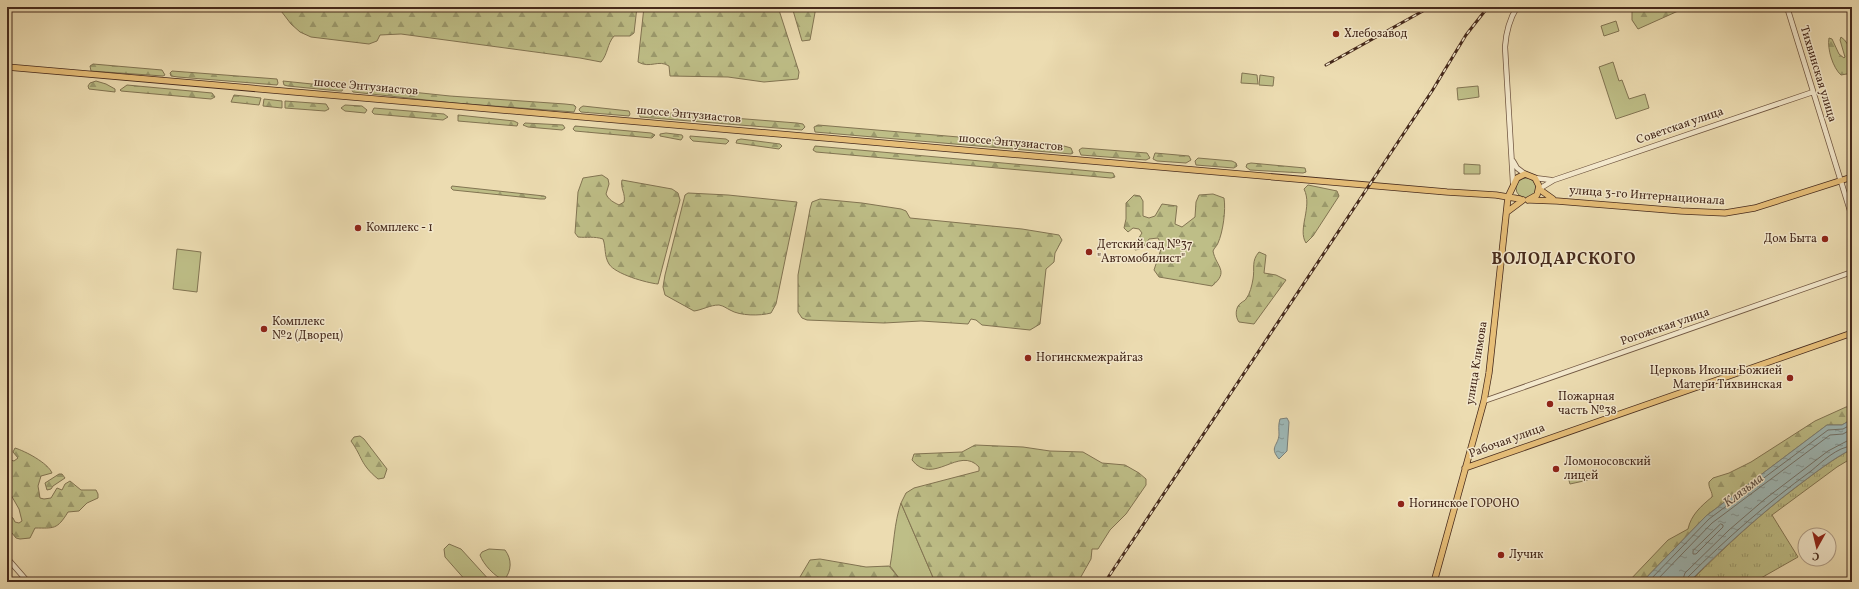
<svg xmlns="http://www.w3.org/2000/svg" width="1859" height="589" viewBox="0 0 1859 589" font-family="Vollkorn,serif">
	<defs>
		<pattern id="forest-firs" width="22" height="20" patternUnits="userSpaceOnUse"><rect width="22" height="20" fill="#bebe87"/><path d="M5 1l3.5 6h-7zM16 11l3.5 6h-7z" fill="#9c9b6e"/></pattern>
		<pattern id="park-tufts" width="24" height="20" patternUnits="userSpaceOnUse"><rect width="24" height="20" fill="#bebe87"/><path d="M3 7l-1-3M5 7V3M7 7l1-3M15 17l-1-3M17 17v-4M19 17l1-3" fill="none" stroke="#9c9b6e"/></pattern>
		<pattern id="water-ripples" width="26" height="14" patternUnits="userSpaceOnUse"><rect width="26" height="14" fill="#9eb9b8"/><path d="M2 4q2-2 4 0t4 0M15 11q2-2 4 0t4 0" fill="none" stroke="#839795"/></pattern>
	</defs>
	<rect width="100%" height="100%" fill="#ecdcb1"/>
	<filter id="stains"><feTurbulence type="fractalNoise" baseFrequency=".005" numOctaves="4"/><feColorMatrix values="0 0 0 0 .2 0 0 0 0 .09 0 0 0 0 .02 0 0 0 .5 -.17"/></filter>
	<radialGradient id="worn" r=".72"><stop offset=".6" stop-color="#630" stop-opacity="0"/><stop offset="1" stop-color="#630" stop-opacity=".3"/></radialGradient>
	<path fill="#bebe87" stroke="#827452" d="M1616 21 1619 31 1604 36 1601 26Z
		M1613 62 1619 81 1622 80 1629 99 1645 94 1649 108 1616 119 1599 67Z
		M1242 73 1257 75 1258 84 1241 83Z
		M1260 75 1274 77 1273 86 1259 85Z
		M1478 86 1479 97 1458 100 1457 88Z
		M1464 164 1480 165V174H1464Z
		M1516 188a10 10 0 1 1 20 0a10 10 0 1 1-20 0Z
		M177 249 201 252 197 292 173 289Z
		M1586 472 1588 480 1570 484 1568 477Z
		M901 503 935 582H902L890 566C894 545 894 523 901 503Z
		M449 544 461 549 491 582H467L445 557 444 549Z
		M489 549 505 550C512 559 512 571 504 580 495 577 483 564 480 555L482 552Z"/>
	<path fill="url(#forest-firs)" stroke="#827452" d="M278 7H637L634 33 630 36H614C607 44 608 54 601 62L580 58 401 34 380 35 377 41 369 44 311 37 300 32 291 24Z
		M644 7H778L799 72 798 79 764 82 728 77 670 76 669 66C658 59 651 69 638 62Z
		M792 7H816L810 40 802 41Z
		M1632 7H1687L1638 29 1632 20Z
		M1841 37C1852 44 1852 61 1852 73L1841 75C1833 68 1827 49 1829 38L1832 39 1839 54 1844 58 1845 57 1840 40Z
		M93 64 162 70 165 75 163 76 91 71 90 66Z
		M172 71 277 79 278 83 277 85 178 77 171 76 170 73Z
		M96 81 106 84 115 89V92L89 89 88 86 90 83Z
		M283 81 341 87 343 89 342 91H339L288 86 284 85Z
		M127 85 212 93 215 97 211 99 121 91 120 90Z
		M354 86 450 96 565 104 574 105 576 107 574 112 454 103 353 92 350 87Z
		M234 95 261 98 259 105 231 102Z
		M264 99 282 101V108L263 106Z
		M285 101 326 104 329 109 325 111 285 108Z
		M345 105 362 106 367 110 365 113 345 111 341 108Z
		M583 106 629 111 630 114 629 116 581 112 579 110 580 108Z
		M374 108 444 114 448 117 443 120 374 114 372 112Z
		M643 111 797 123 803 124 805 127 802 130 640 117 639 112Z
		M458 115 514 121 518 123 517 126 458 121Z
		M525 123 563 125 565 128 562 130 528 127 523 125Z
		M818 125 1064 146 1071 148 1073 153 1071 154 815 132 814 127Z
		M575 126 651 133 655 135 652 138 575 131 573 129Z
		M666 133 682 135 683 137 681 140 660 136V134Z
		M690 136 726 139 729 141 726 144 693 141 690 138Z
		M741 139 780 144 782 146 779 149 736 143 737 140Z
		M815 146 1113 173 1115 177 1111 178 816 152 813 150Z
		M1082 148 1147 153 1150 158 1146 160 1081 155 1079 150Z
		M1155 153 1189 156 1191 160 1186 163 1157 161 1153 159Z
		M1198 158 1232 161 1236 163 1237 166 1234 168 1196 165 1195 161Z
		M1251 163 1305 168 1306 172 1303 173 1250 170 1246 167 1247 164Z
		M602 175 608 179 609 184 606 194C609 200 613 202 619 205L624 202C626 194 620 188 622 180L672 189 678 193 680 200 658 284C647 283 615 274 609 264 604 256 606 247 603 239 594 236 587 238 578 237L575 233 578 192 583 178Z
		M1308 185 1337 191 1339 196 1313 236 1306 243C1297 229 1313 207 1304 189Z
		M452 186 544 196 546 197 545 199H540L453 190 451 188Z
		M688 193 728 195 797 202 776 304 771 313C760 316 740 316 730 310 726 308 724 306 719 305 710 305 702 310 694 311L665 295 663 287 665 275 685 195Z
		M1213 194 1224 198C1226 210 1223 232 1218 243 1217 246 1214 248 1213 251 1216 267 1230 271 1212 286L1159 277 1154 270 1162 246 1158 238 1149 239C1145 245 1143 249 1135 250L1134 245 1142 233 1139 229 1133 228 1128 232 1124 228 1126 219V203L1134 195 1140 196 1143 201V216L1149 218 1155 216 1162 204 1177 206 1175 224 1182 227 1195 217 1196 202 1199 195Z
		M820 199 862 203 901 209 906 211 910 218 1022 229 1059 235 1062 240 1055 253 1054 262 1046 269 1040 324 1030 330 982 325 976 320 971 319 968 324 921 321 884 323 807 320 802 318 798 312V275L810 209 812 202Z
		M1259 252 1266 255 1264 273 1276 275 1286 280 1254 324 1239 322C1235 317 1235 307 1241 303 1243 301 1245 301 1246 299 1250 294 1252 285 1253 279 1255 268 1251 261 1259 252Z
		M1852 406V419L1842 425H1827L1706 516 1642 582H1628L1668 540 1688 529C1691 515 1701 506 1712 497 1713 492 1708 488 1709 482L1713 478 1729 473 1751 462 1815 421 1846 407Z
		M360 436 364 439 387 469 384 478 378 479C360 464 363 458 351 441L354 437Z
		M975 445 1023 447 1050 451 1083 452 1102 463 1125 465 1139 473 1146 479V485L1126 514 1110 530 1098 549H1092L1091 559 1078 582H935L901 503 906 493 914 488 979 471V467C959 445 933 487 912 460L914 454 962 452Z
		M15 448C25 451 48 463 52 473L41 476 38 486 40 498 44 499 51 498 57 488 62 490 65 484 70 481 81 490H96L98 494V498L87 503 79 511 68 512C57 530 54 528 35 528L30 538 20 539 16 538 7 527V515L13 518 15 522 19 523 22 521 19 509 11 495 10 488 7 480V455L11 460 14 461 18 458 13 452Z
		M59 474H62L65 478 53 486 51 489 47 490 45 483Z
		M820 559 866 567 889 566 902 582H797L810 560Z"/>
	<path fill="url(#park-tufts)" stroke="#827452" d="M1852 449V458L1837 467 1772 515 1798 557 1754 582H1694L1692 580C1726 546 1760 514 1799 485 1816 472 1833 459 1852 449Z"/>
	<path fill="url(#water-ripples)" stroke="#7b807a" d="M1287 418 1289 422 1287 451 1279 459C1269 447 1278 446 1279 435 1279 430 1278 425 1280 419Z
		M1852 419V449C1832 459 1815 473 1796 487 1758 516 1723 548 1689 582H1642L1706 516 1827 425H1842Z"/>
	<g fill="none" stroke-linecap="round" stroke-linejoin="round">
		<path stroke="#72726a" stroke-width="1" d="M1721 524 1723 525V527L1696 554H1693V551Z
			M1648 582 1709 519 1828 430 1843 429 1852 424
			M1655 582 1712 523 1830 435 1843 434 1852 429
			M1682 582 1685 573 1729 530 1765 499 1828 451 1847 441H1852
			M1687 582 1688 577C1727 538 1766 504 1811 471 1822 462 1837 447 1852 446"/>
		<defs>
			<path id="minor" d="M1787 7 1852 217
				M1513 161 1517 168 1525 174
				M1535 178 1551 180
				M1513 183 1505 47C1506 32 1509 20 1517 7
				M1539 189 1554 180 1813 92
				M1484 401 1852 272
				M7 558 28 582"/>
			<path id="major" d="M7 67 1447 192 1496 195 1520 199
				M1539 189 1553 199
				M1530 200 1557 201 1681 211 1725 213 1755 208 1852 177
				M1507 212 1523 200
				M1465 468 1852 333
				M1434 582 1484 401 1489 373 1508 197 1517 178 1525 174 1535 178 1539 186 1537 195 1528 200"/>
		</defs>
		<use href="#minor" stroke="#705641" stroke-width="6"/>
		<use href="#major" stroke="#462a1c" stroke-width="7"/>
		<use href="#minor" stroke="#f3e8cc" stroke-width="4.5"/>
		<use href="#major" stroke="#e6be78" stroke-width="5.5"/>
		<defs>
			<path id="rail" d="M1326 65 1430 7
				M1105 582 1432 91 1466 35 1488 7"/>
		</defs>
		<use href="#rail" stroke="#462a1c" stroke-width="3"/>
		<use href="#rail" stroke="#f3e8cc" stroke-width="1.5" stroke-dasharray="4.5" stroke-linecap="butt"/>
	</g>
	<g fill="#8f2418" stroke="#f3e8cc" stroke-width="1.5">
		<circle cx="1336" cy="34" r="4"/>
		<circle cx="358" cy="228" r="4"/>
		<circle cx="1825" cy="239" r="4"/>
		<circle cx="1089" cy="252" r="4"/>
		<circle cx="264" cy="329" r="4"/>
		<circle cx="1028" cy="358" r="4"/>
		<circle cx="1790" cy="378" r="4"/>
		<circle cx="1550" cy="404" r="4"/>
		<circle cx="1556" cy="469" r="4"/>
		<circle cx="1401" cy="504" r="4"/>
		<circle cx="1501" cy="555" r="4"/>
	</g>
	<g text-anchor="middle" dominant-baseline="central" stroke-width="3" stroke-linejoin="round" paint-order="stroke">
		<g font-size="12" fill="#462a1c" stroke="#f3e8cc" text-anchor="start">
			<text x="1344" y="34">Хлебозавод</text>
			<text x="366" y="228">Комплекс - 1</text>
			<text x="1817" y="239" text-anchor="end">Дом Быта</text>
			<text x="1097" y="245">Детский сад №37<tspan x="1097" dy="14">"Автомобилист"</tspan></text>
			<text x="272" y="322">Комплекс<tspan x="272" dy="14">№2 (Дворец)</tspan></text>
			<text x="1036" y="358">Ногинскмежрайгаз</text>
			<text x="1782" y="371" text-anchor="end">Церковь Иконы Божией<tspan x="1782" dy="14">Матери Тихвинская</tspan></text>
			<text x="1558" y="397">Пожарная<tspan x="1558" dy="14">часть №38</tspan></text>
			<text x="1564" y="462">Ломоносовский<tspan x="1564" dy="14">лицей</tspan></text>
			<text x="1409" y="504">Ногинское ГОРОНО</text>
			<text x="1509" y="555">Лучик</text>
		</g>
		<g font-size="12" fill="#462a1c" stroke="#f3e8cc">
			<text transform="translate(1818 74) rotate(73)">Тихвинская улица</text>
			<text transform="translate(366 87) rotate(5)">шоссе Энтузиастов</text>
			<text transform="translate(689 115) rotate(5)">шоссе Энтузиастов</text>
			<text transform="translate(1680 126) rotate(-19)">Советская улица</text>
			<text transform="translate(1011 143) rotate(5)">шоссе Энтузиастов</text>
			<text transform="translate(1647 196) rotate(4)">улица 3-го Интернационала</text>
			<text transform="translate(1665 327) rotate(-19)">Рогожская улица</text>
			<text transform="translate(1477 363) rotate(-81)">улица Климова</text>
			<text transform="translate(1507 441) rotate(-20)">Рабочая улица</text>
		</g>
		<g font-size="13" font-style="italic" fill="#5c4e43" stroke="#f3e8cc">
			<text transform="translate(1744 491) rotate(-37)">Клязьма</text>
		</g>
		<g font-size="16" font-weight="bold" letter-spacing="1" fill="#462a1c" stroke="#f3e8cc">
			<text x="1564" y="260">ВОЛОДАРСКОГО</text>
		</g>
	</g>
	<rect width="1859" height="589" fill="none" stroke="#ecdcb1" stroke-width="24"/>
	<rect x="8" y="8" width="1843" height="573" fill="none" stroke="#462a1c" stroke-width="2"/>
	<rect x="12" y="12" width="1835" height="565" fill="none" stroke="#462a1c"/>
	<g transform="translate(1817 547) rotate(188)"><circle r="19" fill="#f3e8cc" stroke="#ae9c86"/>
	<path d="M0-3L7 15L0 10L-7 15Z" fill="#8f2418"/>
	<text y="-6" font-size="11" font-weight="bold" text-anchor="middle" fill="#462a1c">С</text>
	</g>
	<rect width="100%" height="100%" filter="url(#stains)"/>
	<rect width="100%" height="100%" fill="url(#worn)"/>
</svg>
